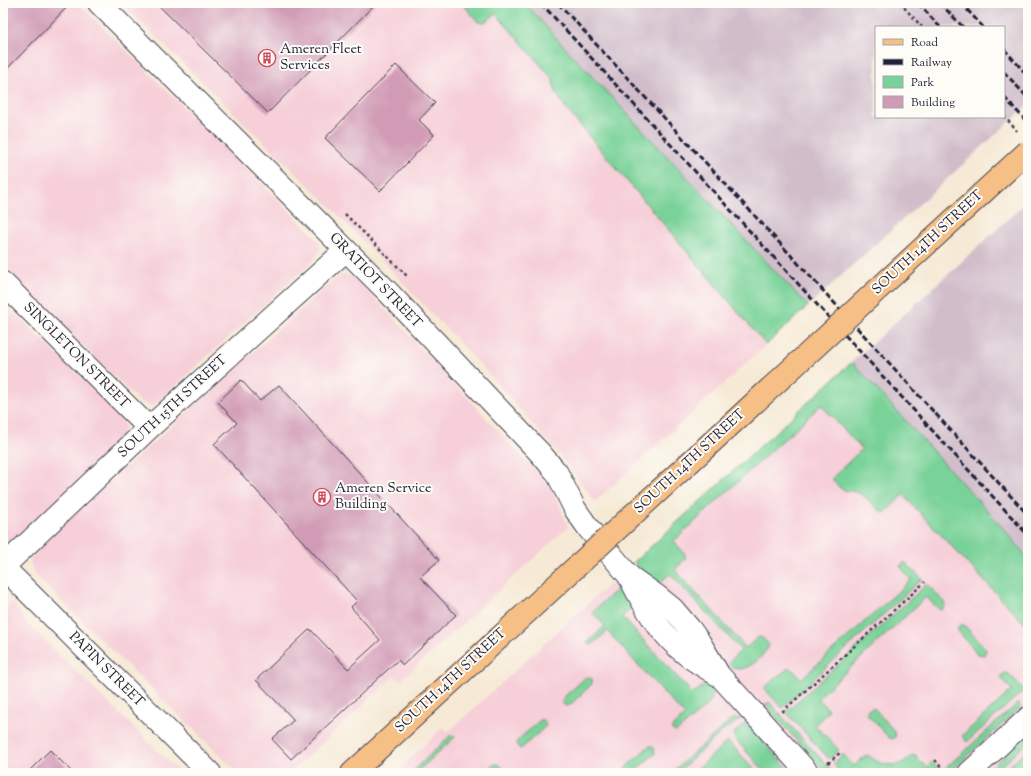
<svg xmlns="http://www.w3.org/2000/svg" width="1031" height="776" viewBox="0 0 1031 776" font-family="'Sorts Mill Goudy',serif">
	<rect width="100%" height="100%" fill="#fdfcf7"/>
	<filter id="ink" filterUnits="userSpaceOnUse"><feTurbulence type="fractalNoise" baseFrequency=".025" numOctaves="2"/><feDisplacementMap in="SourceGraphic" scale="8" xChannelSelector="R" yChannelSelector="G"/><feConvolveMatrix kernelMatrix="1 2 1 2 8 2 1 2 1" color-interpolation-filters="sRGB"/></filter>
	<filter id="wash" filterUnits="userSpaceOnUse"><feTurbulence type="fractalNoise" baseFrequency=".012" numOctaves="4" result="noise"/><feDisplacementMap in="SourceGraphic" scale="16" xChannelSelector="R" yChannelSelector="G"/><feGaussianBlur stdDeviation="0.9" result="paint"/><feColorMatrix in="noise" values="0 0 0 0 0 0 0 0 0 0 0 0 0 0 0 0 0 1.4 0 .05"/><feComposite in="paint" operator="in"/></filter>
	<g filter="url(#wash)">
		<rect width="100%" height="100%" fill="#f6ead6"/>
		<path fill="#f6cfd8" d="M3 3H78L317 239 320 246 319 252 314 260 156 403 151 406 139 401 3 267Z
			M121 3H462L474 18 485 22 496 14 552 78 556 93 567 110 766 345 595 502 575 474 551 445 490 375 334 210Z
			M344 275 351 276 358 281 368 291 545 481 554 492 568 527 400 681 394 676 290 773H238L38 578 32 569 30 560 34 553 44 541 337 277Z
			M3 301 120 416 124 422 125 427 122 437 20 535 11 541 4 542Z
			M852 362 1028 558V773H395L443 727 448 732Z
			M12 602 27 623 180 773H3V610Z"/>
		<path fill="#d1bdca" fill-rule="evenodd" d="M525 3H1028V105L808 306 568 51ZM876 27H1004V117H876Z
			M1028 201V558L1001 526 852 362Z"/>
		<path fill="#79d298" stroke="#4e7a6a" d="M462 3H525L568 51 808 306 766 345 567 110 556 93 552 78 496 14 485 22H478Z
			M852 362 1001 526 1028 558V627L903 495 886 512H882C874 507 869 498 860 494 848 488 843 495 833 480V477L862 449 821 405 674 541 684 553 686 558 675 570 746 648 758 637 763 638 769 645C764 657 741 679 729 664L730 661 741 650 670 574 657 585 653 583 634 562Z
			M905 562 922 579 782 708 764 688 787 669 791 668 801 679 911 580 900 566Z
			M927 584 944 602 945 605 943 609 940 610 926 597 818 698 828 709 827 713 815 725 839 750 829 759 786 712Z
			M620 586 635 602 634 605 622 617 693 694 704 685 707 684C713 688 715 693 711 700 707 707 683 726 676 732L672 730V727L685 716 607 631 592 645 587 643 605 626 592 612Z
			M960 625H964L985 648 986 651 984 655 978 654 958 631V628Z
			M1005 673 1009 674 1024 690 967 742 962 736 1012 690 1002 680 1001 677 1003 674Z
			M586 677H589L592 679V684L570 705 566 706 563 704 562 702 563 698Z
			M769 702 834 773H826L765 705Z
			M1018 703 1021 707 949 773H940Z
			M871 708H874L894 731 896 735 894 738 891 739 888 737 867 714V711Z
			M741 718 729 728 728 726 677 773H671L732 719Z
			M540 720H543L545 722 546 726 523 747 520 749 516 744 517 741Z
			M746 723 792 773H766L733 737 735 735 734 733Z
			M452 734 455 737 416 773H411Z
			M1028 735V742L994 773H985Z
			M728 741 758 773H693Z
			M649 746H652L654 748 655 753 633 773H626L625 770 626 767Z
			M1028 749V761L1015 773H1002Z
			M843 754 854 766 864 757 868 755C877 763 890 768 902 763 906 761 910 757 913 755L917 757 927 767 932 762 938 768 933 773H841L833 764Z
			M497 764 501 766 503 771 501 773H485L493 765Z"/>
		<g id="blocks">
			<path fill="#d19bb5" d="M3 3H71L3 73Z
				M156 3H376L268 113Z
				M396 65 435 103 419 120 434 135 380 191 325 138Z
				M241 380 260 401 279 385 439 560 420 577 456 615 403 665 398 660 291 759 272 739 294 720 256 680 310 629 348 669 380 640 351 607 357 601 214 444 237 423 218 402Z
				M50 750 73 773H27Z"/>
		</g>
	</g>
	<g filter="url(#ink)">
		<use href="#blocks" fill-opacity="0" stroke="#424052" stroke-width="1"/>
		<g fill="none" stroke-linecap="round" stroke-linejoin="round">
			<defs>
				<path id="minor" d="M99 3 389 293 541 454 557 473 575 509 589 529 630 577 657 596 673 609 690 629 700 643 719 675 808 773
					M3 283 149 428
					M3 567 149 428 346 250
					M3 567 210 773
					M630 578C645 608 660 634 687 655 696 662 707 668 716 674
					M969 773 1028 718"/>
				<path id="major" d="M352 773 424 707"/>
			</defs>
			<use href="#minor" stroke="#424052" stroke-width="24"/>
			<use href="#major" stroke="#424052" stroke-width="24"/>
			<path stroke="#424052" stroke-width="2.5" stroke-dasharray="3 3" stroke-linecap="butt" d="M900 3 922 27
				M1004 116 1017 131
				M345 214 407 276
				M782 712 925 582
				M935 760 942 768
				M828 763 841 752"/>
			<use href="#minor" stroke="#fff" stroke-width="22"/>
			<use href="#major" stroke="#f5bf86" stroke-width="22"/>
			<path stroke="#22223b" stroke-width="3" stroke-dasharray="6 3" stroke-linecap="butt" d="M541 3 1028 535
				M558 3 754 215 1028 515
				M918 3 940 27
				M940 3 963 27
				M961 3 983 27
				M1004 49 1028 76
				M1004 72 1028 98
				M1004 97 1028 123"/>
			<defs>
				<path id="major-bridge" d="M424 707 1028 151"/>
			</defs>
			<use href="#major-bridge" stroke="#424052" stroke-width="24" stroke-linecap="butt"/>
			<use href="#major-bridge" stroke="#f5bf86" stroke-width="22"/>
		</g>
	</g>
	<defs>
		<symbol id="building-ring" viewBox="-11 -11 22 22"><circle r="9.5" fill="#fdfcf7" stroke="#d1495b" stroke-width="1.5"/><path d="M-4-6H4V6H1V3H-1V6H-4ZM-2.5-4.3h1.7v1.8h-1.7ZM.8-4.3h1.7v1.8H.8ZM-2.5-1h1.7V.8h-1.7ZM.8-1h1.7V.8H.8Z" fill="#d1495b"/></symbol>
	</defs>
	<g fill-rule="evenodd">
		<use href="#building-ring" x="257" y="48" width="20" height="20"/>
		<use href="#building-ring" x="312" y="487" width="20" height="20"/>
	</g>
	<g text-anchor="middle" dominant-baseline="central" stroke-width="4" stroke-linejoin="round" paint-order="stroke">
		<g font-size="14" fill="#22223b" stroke="#fdfcf7" text-anchor="start">
			<text x="280" y="50">Ameren Fleet<tspan x="280" dy="16">Services</tspan></text>
			<text x="335" y="489">Ameren Service<tspan x="335" dy="16">Building</tspan></text>
		</g>
		<g font-size="14" fill="#22223b" stroke="#fdfcf7">
			<text transform="translate(928 243) rotate(-43)">SOUTH 14TH STREET</text>
			<text transform="translate(375 281) rotate(46)">GRATIOT STREET</text>
			<text transform="translate(76 356) rotate(45)">SINGLETON STREET</text>
			<text transform="translate(173 407) rotate(-43)">SOUTH 15TH STREET</text>
			<text transform="translate(690 462) rotate(-43)">SOUTH 14TH STREET</text>
			<text transform="translate(106 670) rotate(45)">PAPIN STREET</text>
			<text transform="translate(451 681) rotate(-43)">SOUTH 14TH STREET</text>
		</g>
	</g>
	<rect width="1031" height="776" fill="none" stroke="#fdfcf7" stroke-width="16"/>
	<rect x="875" y="26" width="130" height="92" fill="#fdfcf7" stroke="#a5a5ac"/>
	<rect x="883" y="39" width="20" height="6" fill="#f5bf86" stroke="#a5a5ac"/>
	<text x="911" y="46" font-size="12" fill="#22223b">Road</text>
	<rect x="883" y="59" width="20" height="6" fill="#22223b" stroke="#a5a5ac"/>
	<text x="911" y="66" font-size="12" fill="#22223b">Railway</text>
	<rect x="883" y="76" width="20" height="12" fill="#79d298" stroke="#a5a5ac"/>
	<text x="911" y="86" font-size="12" fill="#22223b">Park</text>
	<rect x="883" y="96" width="20" height="12" fill="#d19bb5" stroke="#a5a5ac"/>
	<text x="911" y="106" font-size="12" fill="#22223b">Building</text>
</svg>
